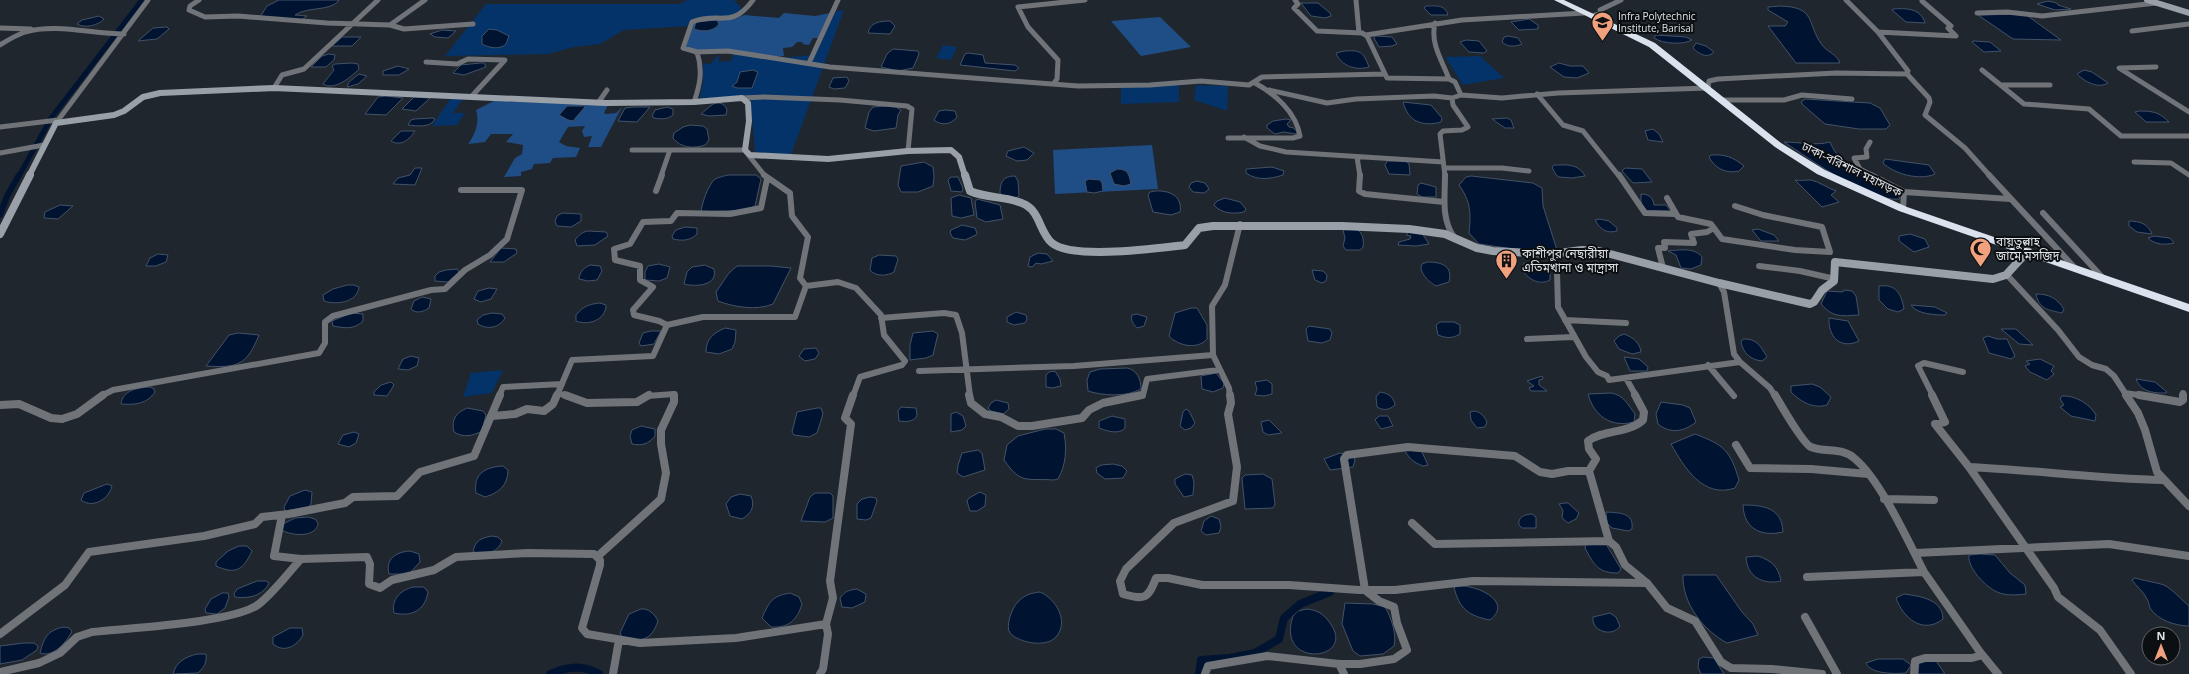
<svg xmlns="http://www.w3.org/2000/svg" width="2189" height="674" viewBox="0 0 2189 674" font-family="'Open Sans','Noto Sans Bengali',sans-serif">
	<rect width="100%" height="100%" fill="#20262e"/>
	<path fill="#033368" d="M687 0H734L743 10 732 17 688 26 624 30 600 44 574 47 548 54 445 56 486 4H680Z
		M844 10 791 155 755 152 752 116 748 100 740 97 700 98 703 82V63L711 64 716 57 719 56V62L731 61 735 51C743 53 749 52 757 53 761 53 765 57 769 57 784 59 798 56 813 55L836 11Z
		M943 45 957 47 951 60 936 58Z
		M1480 56 1504 78 1463 85 1445 57Z
		M1179 85V102L1121 104V87Z
		M1196 85 1228 86 1227 111 1194 100Z
		M450 99H463L453 113H465L457 125 432 126Z
		M503 370 492 393 463 397 471 373Z"/>
	<path fill="#1f4d86" d="M784 13 815 16 830 13 818 38H813L809 45 802 44 803 42H797L792 47 783 48 784 56 768 57 757 53 746 54 729 49 707 50 703 53 685 48 695 21 735 19 744 15 779 18Z
		M1160 17 1191 47 1141 56 1111 21Z
		M494 101 608 105 604 113 606 114 616 113 622 107 601 147H588L592 136 584 137 582 131 585 126 568 127 559 142 566 146 580 148 576 157 553 158 550 163 534 164 532 169 521 172V176L504 177 515 158 522 154 523 145 506 142 513 134H491L485 142 468 144C475 135 480 122 476 110Z
		M1152 145 1158 189 1055 194 1053 150Z"/>
	<path fill="#001431" stroke="#435268" d="M279 0H337L339 1C327 12 309 6 295 15L307 16 300 21 260 17 267 6Z
		M2048 1 2057 3 2058 5 2071 9 2055 10 2037 4Z
		M1301 3H1318L1330 13 1331 16 1325 18 1311 16Z
		M1426 6C1435 6 1445 4 1448 15H1431L1424 8Z
		M1780 6C1817 7 1806 23 1822 45 1827 52 1837 54 1840 63H1796L1768 26H1785L1788 22 1768 10V7Z
		M1893 9C1905 8 1921 8 1925 23L1906 22 1892 10Z
		M2025 14 2061 40 2013 39 1978 15Z
		M99 16 104 19C99 25 85 29 77 24L82 20Z
		M1529 19 1538 25V29L1519 30 1511 22Z
		M717 20 719 24C714 32 702 32 694 29L696 22Z
		M890 21 895 26 890 34 868 33C870 22 881 21 890 21Z
		M167 27 169 29 157 39 138 41 153 28Z
		M489 29 497 30 509 36 506 44C500 50 489 48 482 44V36Z
		M442 30 456 31 448 38 435 37 430 34Z
		M1656 35 1686 37 1692 40C1683 45 1663 44 1654 38Z
		M1375 36 1392 37 1397 44 1392 46 1379 47 1374 38Z
		M1508 36 1518 38 1522 44C1515 47 1507 47 1502 42L1504 37Z
		M342 37H361L352 46H332Z
		M1466 40 1479 41 1487 51 1484 53 1469 52 1460 42Z
		M1973 41 1990 42 2001 51 1984 52 1972 42Z
		M1696 43 1706 46 1714 52C1707 59 1699 54 1693 48Z
		M893 49 918 51 919 54 913 68 898 71 881 67 887 54Z
		M1344 51C1360 50 1363 51 1369 67 1356 71 1341 66 1336 53Z
		M968 53 983 55 985 63 1015 65 1019 68 1015 71 960 65 965 54Z
		M329 54 335 55 334 60 326 67H311L322 56Z
		M352 63 358 64 359 69C351 77 335 91 323 84L334 70 332 66 335 64Z
		M480 63H484L486 67 464 75 453 73 461 65Z
		M1559 63 1570 66H1583L1589 73 1577 78 1564 77 1550 67Z
		M398 66 409 69 399 75H383V71Z
		M753 70 758 72 752 88H737L732 86 737 82 740 72Z
		M2084 70 2092 72 2108 83C2098 89 2085 82 2077 74Z
		M359 74 367 76 358 84 347 87 349 82Z
		M847 77 849 81 845 88 834 89 829 87 833 78Z
		M386 96 403 98 386 115 365 114 378 97Z
		M414 97 430 98 416 111 402 109Z
		M1805 99 1870 103 1880 108 1890 125 1886 129H1859L1825 124 1803 105 1801 102Z
		M1403 102 1431 105 1442 118 1441 122C1423 127 1408 122 1403 102Z
		M718 103 723 104 727 109 726 115 709 116 701 114 713 104Z
		M567 106H584L585 107 573 121 568 120 559 115Z
		M886 106 896 107 901 110 898 115 896 128 874 131 865 128 869 112 873 107Z
		M633 107H650L637 122 618 121 625 108Z
		M667 107 673 109V115C667 120 660 119 654 118L652 116 655 110Z
		M945 110 955 111 957 117C950 125 942 126 934 120L939 111Z
		M2139 111C2153 111 2159 112 2169 122H2146L2135 112Z
		M433 118 435 119C431 128 417 126 408 125L411 120 414 119Z
		M1507 118 1511 120 1514 128H1505L1492 119Z
		M1286 119 1291 120 1287 124 1289 127 1294 128 1297 132 1296 134 1284 132 1275 134 1267 128V125L1273 121Z
		M690 125 703 126 707 129 709 140 705 145C694 149 680 148 673 138L674 133 683 127Z
		M1653 129 1659 134 1663 142 1648 140 1645 131Z
		M401 131H415C410 139 401 147 391 141Z
		M1784 142C1799 142 1816 146 1830 142 1840 169 1875 179 1897 193L1900 199C1870 203 1810 159 1784 142Z
		M1024 147 1034 153 1027 160 1017 161 1006 156 1008 151Z
		M1711 155C1725 154 1733 157 1744 166L1739 171C1727 174 1715 169 1709 157Z
		M1885 159 1929 165 1935 174C1920 181 1894 174 1883 163Z
		M1387 161H1406L1409 164 1410 175 1389 174 1385 165Z
		M924 162 933 167 934 177 933 186 918 192H901L898 185 901 166Z
		M1554 165C1566 165 1578 163 1585 176L1572 178 1559 177 1556 175 1552 167Z
		M1272 167 1284 171 1283 175C1271 179 1257 181 1246 173V169Z
		M415 168H422L415 185 393 184 398 178 410 175Z
		M1625 168 1642 169 1652 182 1633 183 1622 171Z
		M1117 169C1128 169 1129 174 1131 184L1124 186 1114 184 1110 173Z
		M728 175H756L761 179 755 206 746 210 701 212C702 203 708 185 715 179 719 177 724 176 728 175Z
		M1015 176 1018 181 1019 196 1016 198 1002 197 1000 193C1000 182 1003 176 1015 176Z
		M1471 176 1533 183 1542 188 1543 206 1557 250H1520L1479 244 1469 233C1471 213 1471 202 1459 185L1466 177Z
		M951 177H958L963 188 962 192 951 191 948 180Z
		M1089 179 1100 180 1102 183 1103 191 1094 193 1087 192 1085 181Z
		M1795 180C1800 181 1805 180 1811 180 1820 182 1827 188 1836 191L1831 195 1839 202 1822 207Z
		M1197 181 1205 183 1209 189 1204 193 1193 192 1189 187 1191 183Z
		M1421 183 1436 187V197H1422L1417 194 1418 185Z
		M1155 191C1169 190 1183 196 1180 212L1171 215 1153 212 1148 195 1150 192Z
		M1641 194C1648 194 1653 197 1654 205H1666L1671 211H1647L1641 204Z
		M959 195 971 198 974 215 961 218 952 216 951 198Z
		M1225 198 1240 202 1246 209 1244 212C1233 214 1222 214 1214 205L1217 201Z
		M977 199 1000 205 1003 219 986 222 977 218 975 202Z
		M60 205 73 206 58 219 44 218 45 212Z
		M562 213 581 214V221L571 227 557 226 555 221 557 216Z
		M1600 219 1609 221 1617 228V231C1606 234 1600 229 1595 220Z
		M2129 221C2140 221 2148 224 2152 234L2137 232 2129 226Z
		M962 225 975 228 977 233 976 235 965 240 953 238 950 233 951 230Z
		M685 227 697 228V234C690 241 682 241 673 239L672 236 676 230Z
		M1356 229C1363 232 1364 240 1363 247L1360 250H1346L1343 246 1345 238 1343 230Z
		M1758 229 1774 235 1779 241H1761L1752 230Z
		M588 231 606 232 608 236 595 245 577 246 575 240C579 235 582 232 588 231Z
		M1409 232 1422 233 1429 244 1416 246 1398 245 1399 242 1410 239 1411 236 1406 235Z
		M1910 234 1925 239 1929 247 1914 252 1899 241V236Z
		M2154 236 2170 238 2174 243C2165 245 2155 245 2148 238Z
		M501 248 516 249 517 253 504 262H490Z
		M1668 251C1679 250 1694 247 1702 257L1701 265 1691 269 1681 268 1676 255Z
		M1038 253 1047 254 1053 261 1041 264 1036 263 1032 267 1028 266 1030 257Z
		M158 254 168 255 166 262 156 266H146L150 258Z
		M879 255 896 256 898 259 894 272C887 276 876 277 870 270L872 258Z
		M1427 262C1441 262 1453 265 1449 282L1436 286C1429 282 1418 272 1422 264Z
		M1524 263 1539 264 1546 266 1550 270V280C1538 286 1528 279 1521 268Z
		M659 264 670 267 667 278 659 281 645 280V272L648 266Z
		M590 265 600 266 602 271 597 280 588 281 579 279C580 271 584 268 590 265Z
		M705 265 714 269C718 286 696 287 684 284L687 272 692 267Z
		M737 266H771L791 268 773 304C756 311 734 307 718 301L716 292 729 273Z
		M446 270 457 269 459 272 448 282 435 281V276L439 272Z
		M1312 270 1323 271 1327 275 1326 281 1322 283 1315 280Z
		M347 285H354L359 287C357 303 336 305 324 301L323 295 333 289Z
		M1879 286C1896 284 1901 293 1904 309L1898 312 1888 309 1879 300Z
		M489 288 497 289 491 299 481 302 474 299 478 291Z
		M1844 290 1852 291 1856 296 1859 315C1842 316 1833 318 1821 304L1827 291 1843 292Z
		M2036 294C2049 294 2057 298 2064 309L2062 313C2048 310 2039 309 2036 294Z
		M422 297 431 299 429 308C423 312 416 314 411 309L414 301Z
		M600 303 606 305C606 320 588 326 576 321V315C583 306 590 304 600 303Z
		M1911 305 1935 307 1947 313 1945 315C1935 315 1916 314 1911 305Z
		M1191 308H1197L1207 325V339C1198 350 1178 346 1169 336L1175 313Z
		M1016 312 1026 315 1027 319 1025 323 1014 325 1007 322V317Z
		M351 313 363 314V321C354 330 344 328 333 326L332 321Z
		M492 313 502 314 505 318C499 328 488 330 478 324L477 320 483 315Z
		M1137 314 1147 317 1144 326 1137 328C1134 325 1130 320 1132 315Z
		M1829 318 1848 321 1859 341C1840 350 1828 336 1829 318Z
		M1440 322H1454L1460 325V334C1452 339 1446 338 1438 335L1436 325Z
		M1309 326 1330 329 1332 333 1330 340 1322 343 1308 341 1306 329Z
		M725 328 736 330 735 342 732 349 719 354 706 352C706 338 714 333 725 328Z
		M2001 329H2016L2033 345 2019 344Z
		M651 331H661L654 344 641 346 639 343 643 333Z
		M933 331 938 334 933 355 926 358 910 360V345L913 333Z
		M238 333 259 335C247 365 238 368 206 366L229 335Z
		M1624 334C1633 337 1640 343 1641 352L1632 354 1619 349 1614 341 1619 336Z
		M1988 336 1997 339H2007L2015 356 2011 359 1989 353 1983 338Z
		M1743 339C1757 338 1761 347 1767 357L1762 361C1751 360 1743 353 1741 342Z
		M816 348 819 353 815 359 805 361 799 356 804 349Z
		M411 356 419 358 417 366 408 370 398 369 403 359Z
		M1624 357 1639 359 1648 367 1647 371H1630Z
		M2040 359 2054 366 2051 371 2054 374 2047 380 2030 372 2025 366 2030 364 2026 361Z
		M1127 368C1137 370 1141 379 1141 389 1127 397 1103 396 1088 391L1087 380 1090 372 1100 369Z
		M1055 371 1060 379 1061 386 1052 388 1046 387V375L1049 372Z
		M1216 373 1224 383 1223 388 1213 392 1202 389 1201 376Z
		M1542 376 1543 379 1539 380V385L1547 391H1531L1529 388 1534 386 1527 381Z
		M2136 379 2155 382 2167 392 2165 393C2153 393 2141 392 2136 379Z
		M1267 380 1272 384V394L1264 396 1255 395 1257 389 1255 382Z
		M391 382 394 385 387 396 374 395V392L381 385Z
		M1812 384 1820 387 1831 397 1827 405C1813 409 1801 402 1791 392V386Z
		M149 387 153 388 155 392C147 404 135 405 121 404 123 390 137 388 149 387Z
		M1380 392C1388 393 1394 397 1395 405 1389 410 1384 411 1377 407L1376 397Z
		M1611 393C1624 395 1628 405 1635 414L1634 422C1611 428 1594 416 1588 394Z
		M2062 396C2075 395 2090 404 2096 415L2095 421 2071 416 2060 407 2064 405 2060 399Z
		M996 400 1008 403 1009 409 1003 414 991 411 988 408 991 403Z
		M1661 402 1683 405 1690 408 1696 422C1684 432 1670 434 1658 424L1656 414Z
		M901 407 916 408 917 416C913 422 906 422 899 421L898 411Z
		M467 408 483 411 486 415 482 431C473 436 463 438 454 432 451 419 456 413 467 408Z
		M817 408H821L823 414 817 433 809 437 794 435 792 432 797 412Z
		M1186 409 1189 411 1195 423 1191 428 1185 430 1180 426 1183 412Z
		M1474 411C1481 412 1484 416 1487 422L1485 427 1477 428 1471 420 1470 412Z
		M956 412 963 416 966 426 962 430 951 432V414Z
		M1112 416 1125 419V428C1119 435 1107 431 1099 428V421Z
		M1379 416H1388L1393 426 1381 429 1375 420Z
		M1269 420 1282 433 1268 435 1263 432 1261 422Z
		M641 426 655 429V436C648 444 643 446 632 444L630 436 632 430Z
		M1045 429H1056L1064 433C1067 449 1066 465 1058 479L1054 480C1027 478 1021 485 1004 460L1007 445 1018 436Z
		M354 432 359 434 356 443 349 447 338 444 343 435Z
		M1695 434C1724 445 1730 450 1739 480L1735 488C1703 499 1684 467 1671 444Z
		M1404 448 1421 450 1428 465 1423 466C1414 463 1407 457 1404 448Z
		M978 450 982 453 985 470 963 477 957 473 958 465 962 453Z
		M1340 453 1353 456 1355 460 1353 467 1330 470 1324 459Z
		M1113 464 1122 466 1127 471 1123 478 1105 479 1097 473 1096 468 1101 465Z
		M503 466 508 470C508 485 499 493 485 497L476 493C473 473 486 467 503 466Z
		M1185 474 1192 475 1194 482 1193 495 1184 497 1175 484V479Z
		M1263 474 1272 479 1275 504 1273 508 1245 509 1242 478 1245 475Z
		M107 484 112 486C109 499 93 509 81 500L84 493Z
		M305 490 312 492 311 504 309 507 285 511 284 507 290 496Z
		M980 492 986 495 985 506 977 511H970L967 501 969 498Z
		M815 493H830L833 496V518L825 522 801 521 810 497Z
		M740 494 751 496C755 506 752 513 742 519L730 516 726 504 731 497Z
		M870 497 876 498 877 501 871 518 866 520 857 519V504L862 499Z
		M1564 503H1568L1579 513 1576 519 1568 523 1562 518 1563 510 1559 504Z
		M1743 505C1764 505 1782 508 1783 532 1761 537 1744 529 1743 505Z
		M1606 512C1619 513 1634 512 1632 529L1628 531 1612 528 1607 523Z
		M1532 514 1536 517V528H1522L1519 525C1517 517 1526 514 1532 514Z
		M1211 516 1219 519 1221 527 1219 533 1206 535 1201 531 1204 521Z
		M308 517 315 519 318 523C317 538 291 536 282 530L283 524 295 518Z
		M492 536 498 537 502 541C498 552 489 553 479 555L473 551C476 540 481 538 492 536Z
		M1586 543 1606 544 1621 569 1618 573C1598 573 1594 565 1585 548Z
		M239 546H247L252 551C243 570 236 575 216 566V562L228 551Z
		M410 551 419 554 420 562 409 574H389C385 559 396 552 410 551Z
		M1980 554 1995 555 2010 573 2025 585 2026 594C2017 595 2006 596 1997 592 1986 587 1967 568 1969 555Z
		M1758 556C1772 561 1778 566 1781 581 1763 585 1747 577 1746 557Z
		M1683 575H1716L1742 612 1753 624 1758 635 1727 643C1703 630 1682 603 1683 575Z
		M2135 578C2142 580 2158 583 2164 585 2173 590 2181 599 2189 606V626C2176 626 2157 620 2150 608 2149 606 2149 602 2147 599 2144 592 2136 586 2132 580Z
		M257 581H266L269 583C263 596 248 599 235 597L234 594 237 589Z
		M1461 586C1479 586 1513 602 1490 620 1469 616 1459 609 1454 587Z
		M413 587H424L428 592C425 611 411 617 394 613 391 599 401 590 413 587Z
		M857 589 866 594 865 602 852 608 842 607 840 598C845 591 849 590 857 589Z
		M1040 592C1055 598 1070 621 1056 637 1046 648 1019 643 1010 633 1005 627 1012 607 1018 602 1024 595 1031 593 1040 592Z
		M222 593H228L229 597 225 608 217 614 206 613 205 609 211 599Z
		M790 593 799 597 802 604C797 620 789 628 771 627L762 618C769 602 772 596 790 593Z
		M1904 594C1919 596 1943 599 1943 619 1923 635 1903 618 1896 598Z
		M1345 603 1373 604 1385 607C1391 617 1397 634 1394 646L1383 654 1360 656 1353 651 1342 624Z
		M641 609C648 608 655 614 658 621 651 641 642 642 622 637L620 633 629 614Z
		M1307 609C1317 610 1324 614 1330 623 1358 661 1275 670 1293 616L1298 611Z
		M1610 613 1616 617 1620 626C1612 638 1591 631 1593 617Z
		M64 627 69 628 72 631C67 642 53 658 40 653 44 637 48 630 64 627Z
		M290 628H302L303 635C296 647 284 653 273 644V637Z
		M24 643H34L38 646 37 650 22 660 0 664V646Z
		M197 654H206C207 663 204 667 198 673L173 674C176 662 185 657 197 654Z
		M1703 657 1714 658 1724 674H1701L1698 667 1699 659Z
		M1878 659H1903L1911 665 1906 673C1894 674 1870 674 1866 663Z
		M1936 661 1945 674H1918L1919 662Z"/>
	<g fill="none" stroke-linecap="round" stroke-linejoin="round">
		<path stroke="#001431" stroke-width="5" d="M19 176 51 118 142 0"/>
		<path stroke="#001431" stroke-width="6" d="M0 215 7 196 19 175"/>
		<path stroke="#001431" stroke-width="8" d="M550 674C567 666 583 664 599 674
			M1199 674 1201 660 1230 658 1255 653 1279 639 1284 618 1300 604 1330 592"/>
		<path stroke="#707378" stroke-width="5" d="M199 0 190 6 189 10 205 17 238 16 327 23 390 25 404 29 473 24
			M1295 0 1298 4 1294 8 1317 31 1362 33 1367 36 1387 78 1449 79 1455 82 1461 95
			M1356 0 1359 33
			M1846 0 1878 32 1908 71 1907 74 1929 98 1930 102 1925 115 1965 148 1990 176
			M1977 13 2007 12 2042 16 2156 3
			M1592 16 1601 13 1600 10 1621 0
			M1435 23C1430 44 1442 60 1449 79
			M390 25 425 0
			M0 28 31 29
			M2132 31 2189 24
			M1878 32 1956 36 1948 28 1951 26 1922 1
			M1366 35 1462 20 1584 13
			M0 45C8 40 16 35 25 32 56 23 92 34 124 34
			M695 52 728 51 830 67 1078 86 1150 85 1201 81 1249 85 1262 77 1384 74
			M426 62 457 64 468 59 505 60 471 97
			M809 63 838 0
			M2156 67 2119 68 2189 112
			M1982 70 2024 104 2089 109 2121 136H2189
			M1054 83 1057 79 1058 60 1028 27 1018 7 1085 0
			M2001 85H2050
			M274 88 282 75 304 69 378 0
			M1269 90 1327 103 1356 99 1434 96 1452 98
			M1537 94 1563 125 1583 131 1619 176
			M742 98 764 97 840 100 907 106 912 109 908 151
			M1722 100H1784L1802 95 1852 99
			M694 102C700 85 703 70 697 52L683 48 692 22C720 11 731 30 753 0
			M598 103 607 90
			M56 123 148 0
			M0 127 58 120
			M1244 137 1260 146 1286 152 1443 162
			M1228 138H1293L1300 136C1296 112 1275 94 1255 83
			M1870 142 1866 149 1867 157 1854 158 1860 169 1873 176
			M632 150H745
			M746 152 765 176
			M0 153 44 145
			M1357 157 1360 176
			M2134 162 2171 163 2189 175
			M1444 168H1502L1529 171
			M661 176 670 150
			M1445 176 1440 134 1443 131 1462 130 1468 127 1453 105 1452 98 1461 95 1502 98 1558 93 1708 88 1709 81 1718 79 1836 73 1907 74"/>
		<path stroke="#707378" stroke-width="6" d="M1360 175 1359 191 1365 194 1444 202
			M1445 175C1445 196 1441 219 1454 237
			M1619 175 1645 213 1675 214
			M1871 175 1904 192 2010 199
			M1989 175 2074 267
			M656 191 662 175
			M1667 198 1678 217 1711 224 1722 239 1795 250 1830 252 1822 227 1763 215 1735 206
			M1903 209 1904 192
			M2043 213 2103 278
			M1551 254 1557 272 1558 307 1586 357 1598 372 1607 376 1609 380 1740 362 1770 388 1775 396
			M1759 266 1800 271 1835 279
			M1663 268 1658 248H1665L1664 242 1694 243 1691 234 1707 232 1714 228
			M2007 275 2058 330 2079 357 2092 365 2106 369 2114 376 2127 396
			M1719 283 1724 292 1734 354 1740 362
			M806 286 838 282 856 288 881 315 884 335 905 361 902 365 860 377 853 396
			M881 318 944 313 956 315 962 333 970 396
			M1565 320 1626 323
			M667 325 703 317H795L806 286 800 278 808 237 792 216 790 193 764 175
			M1527 339 1573 337
			M1708 365 1734 396
			M919 371 1074 366 1213 355
			M1626 378 1636 396
			M558 393 572 360 653 356 667 325 659 321 634 315 633 310 653 287 640 280V266L615 260 614 249 630 244 643 222 671 221 677 213 730 214 761 208 767 179
			M2125 393 2145 396
			M2183 393V396
			M101 396 113 390 319 353 325 343V322L333 316 431 290 445 289 465 270 490 255 507 239 522 190H461
			M499 396 503 387 562 384
			M557 396 558 393 567 396
			M647 396 674 394V396
			M1139 396 1143 395 1147 379 1218 370
			M1230 396 1229 388 1213 355 1212 306 1225 285 1240 224
			M1933 396 1918 366 1924 363 1963 372"/>
		<path stroke="#707378" stroke-width="8" d="M565 395 587 403 637 402 649 395
			M969 395 971 403 985 414 1001 417 1018 426H1032L1082 418 1089 410 1103 403 1142 395
			M1230 395 1231 403 1228 414 1237 467 1233 501 1174 523 1126 569 1120 581 1123 594C1145 600 1148 599 1156 578H1168L1202 585H1289L1359 590H1395L1473 581 1647 583
			M1775 395C1781 405 1803 444 1811 447 1826 453 1841 447 1854 458 1880 479 1908 541 1924 572L1807 577
			M1932 395 1945 422 1935 424 1969 467C2034 470 2098 479 2163 480
			M2126 395 2138 413 2145 430 2157 472 2189 506
			M2139 395 2180 402 2183 400V395
			M0 405 19 404 51 418 62 419 77 414 103 395
			M492 416 515 414 527 409 544 411 553 404 557 395
			M1736 445 1750 468 1811 469 1868 474
			M1969 467 2054 588 2058 597 2100 630 2131 674
			M1589 471 1609 541
			M1884 499 1934 500
			M282 515 274 556 301 559 367 557 370 564 369 584 380 588 392 580 434 570 456 557 528 553 594 554 600 560V565L582 628 587 634 640 643 736 638 826 624 833 598 830 581 851 424 845 418 853 395
			M1412 523 1435 544 1609 541 1616 547 1625 565 1647 583 1667 608 1695 621 1721 662 1731 668 1772 669 1822 674
			M1915 553 2109 544 2189 556
			M598 556 661 499 666 473 661 444V430L674 402V395
			M1805 617 1837 674
			M0 634 65 585 89 552 204 536 255 524 262 517 289 514 345 503 353 497 397 496 420 472 474 456 500 395
			M1980 652 1998 674
			M1339 664 1344 674
			M0 672 39 663 60 653 77 637 92 632C127 628 235 623 259 604 275 591 288 573 301 559
			M613 674 619 640
			M820 674 823 669 828 634 826 624
			M1205 674 1208 666 1267 656 1339 664H1360L1394 659 1407 650 1397 623 1394 607 1379 601 1365 590 1344 459 1347 455 1408 447 1515 456 1540 472 1552 474 1568 471H1589L1596 459 1589 449 1588 441C1604 429 1628 434 1643 420L1644 412 1635 395
			M1914 674 1915 661 1925 658H1972L1979 656 1980 652 1924 572"/>
		<path stroke="#9aa0a7" stroke-width="6" d="M2147 0 2189 13
			M29 176 56 123 114 115 124 111 143 97 160 93 274 88 606 103 694 102 742 98 748 103 749 121 745 150 750 155 828 159 908 151 951 150 959 157 965 176"/>
		<path stroke="#9aa0a7" stroke-width="8" d="M965 175 970 191C988 199 1010 196 1026 205 1040 213 1040 233 1052 243 1072 260 1158 248 1185 245L1199 228 1213 226H1342L1409 229 1445 234 1477 248 1493 251 1551 254 1582 250 1599 251 1719 283 1810 304 1814 302 1822 290 1834 281 1835 262 1993 279 2006 275 2028 251
			M0 234 30 175"/>
		<path fill="#d9e2ed" fill-rule="evenodd" d="M1554 0H1564L1655 43 1781 143 1825 170 1907 207 2189 304V312L1899 211 1817 174 1775 147 1649 47Z"/>
	</g>
	<defs>
		<symbol id="university-pin" viewBox="-11 -11 22 30"><path d="M0 17L-7.5 6A9.5 9.5 0 1 1 7.5 6Z" fill="#f1a17d" stroke="#0c0f12"/><path d="M0-5L7-2L0 1L-7-2ZM-4 1L0 2.5L4 1V4Q0 6-4 4Z" fill="#111"/></symbol>
		<symbol id="mosque-pin" viewBox="-11 -11 22 30"><path d="M0 17L-7.5 6A9.5 9.5 0 1 1 7.5 6Z" fill="#f1a17d" stroke="#0c0f12"/><path d="M3.5-4.9A6 6 0 1 0 3.5 4.9A5 5 0 1 1 3.5-4.9Z" fill="#111"/></symbol>
		<symbol id="building-pin" viewBox="-11 -11 22 30"><path d="M0 17L-7.5 6A9.5 9.5 0 1 1 7.5 6Z" fill="#f1a17d" stroke="#0c0f12"/><path d="M-4-6H4V6H1V3H-1V6H-4ZM-2.5-4.3h1.7v1.8h-1.7ZM.8-4.3h1.7v1.8H.8ZM-2.5-1h1.7V.8h-1.7ZM.8-1h1.7V.8H.8Z" fill="#111"/></symbol>
	</defs>
	<g fill-rule="evenodd">
		<use href="#university-pin" x="1590" y="10" width="25" height="34"/>
		<use href="#mosque-pin" x="1968" y="236" width="25" height="34"/>
		<use href="#building-pin" x="1494" y="248" width="25" height="34"/>
	</g>
	<g text-anchor="middle" dominant-baseline="central" stroke-width="4" stroke-linejoin="round" paint-order="stroke">
		<g font-size="10" fill="#dee2e7" stroke="#0c0f12" text-anchor="start">
			<text x="1618" y="16">Infra Polytechnic<tspan x="1618" dy="12">Institute, Barisal</tspan></text>
		</g>
		<g font-size="12" fill="#dee2e7" stroke="#0c0f12">
			<text transform="translate(1852 169) rotate(26)">ঢাকা-বরিশাল মহাসড়ক</text>
		</g>
		<g font-size="12" fill="#dee2e7" stroke="#0c0f12" text-anchor="start">
			<text x="1996" y="241">বায়তুল্লাহ<tspan x="1996" dy="14">জামে মসজিদ</tspan></text>
			<text x="1522" y="253">কাশীপুর নেছারীয়া<tspan x="1522" dy="14">এতিমখানা ও মাদ্রাসা</tspan></text>
		</g>
	</g>
	<g transform="translate(2161 646)"><circle r="19" fill="#0c0f12" stroke="#606367"/>
	<path d="M0-3L7 15L0 10L-7 15Z" fill="#f1a17d"/>
	<text y="-6" font-size="11" font-weight="bold" text-anchor="middle" fill="#dee2e7">N</text>
	</g>
</svg>
